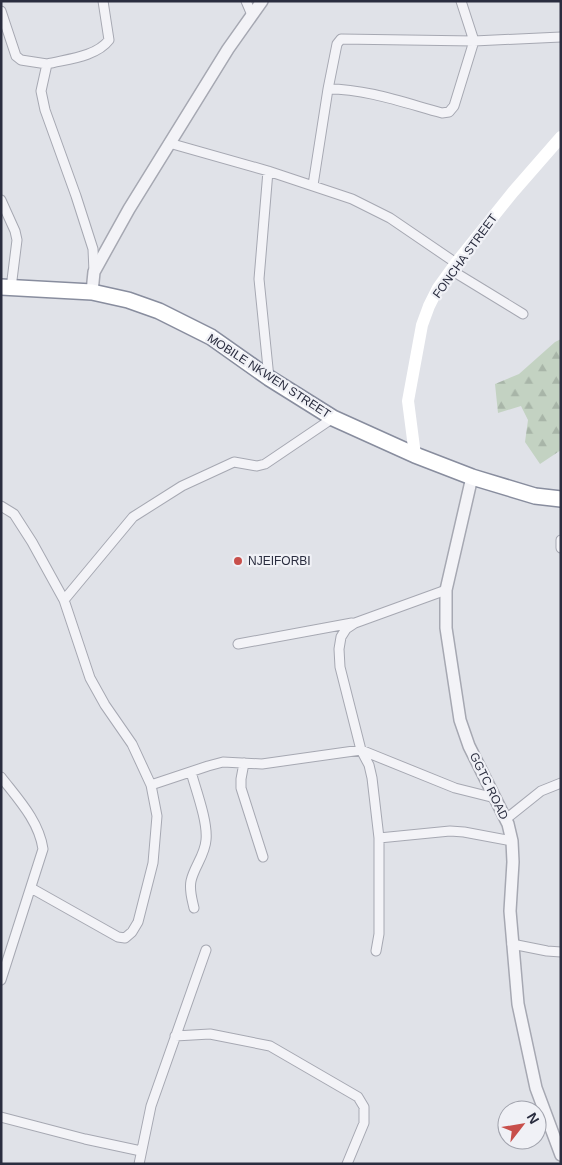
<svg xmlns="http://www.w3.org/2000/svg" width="562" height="1165" viewBox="0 0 562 1165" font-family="Helvetica,sans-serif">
	<defs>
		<pattern id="forest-firs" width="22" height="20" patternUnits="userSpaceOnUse" patternTransform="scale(1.25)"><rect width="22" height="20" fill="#c3d2c2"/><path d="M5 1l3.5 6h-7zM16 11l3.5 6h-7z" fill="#a8b5a8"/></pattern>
	</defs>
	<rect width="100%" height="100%" fill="#e0e2e8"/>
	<path fill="url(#forest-firs)" d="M561 339V450L540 464 525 442 528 420 521 406 498 413 495 384 519 374 555 342Z"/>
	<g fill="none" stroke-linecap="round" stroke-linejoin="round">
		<defs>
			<path id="minor" d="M246 1 252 15
				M1 11 16 56 21 60 47 64
				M328 89 337 44 341 39 474 41 561 37
				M169 143 268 171 352 199 390 218 456 263
				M268 171 259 279 269 378
				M313 185 328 89C367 89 405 103 442 113L449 112 454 106 474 41 461 1
				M1 200 15 231 17 240 11 288
				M451 270 523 314
				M94 272 93 249 76 196 45 110 41 91 47 64C67 59 96 57 109 40L103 1
				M1 506 14 514 32 542 64 600 90 678 105 705 132 744 151 785 157 816 153 863 138 922 132 932 125 938 118 937 31 888
				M561 540V548
				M64 600 133 517 182 486 234 462 257 466 265 464 333 418
				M238 644 352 623
				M244 763 241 779V788L263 857
				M191 772C196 790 208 822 206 840 205 855 194 867 191 881 189 890 192 899 194 908
				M1 777C18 799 39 821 43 849L1 980
				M151 785 208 766 223 762 262 764 361 750 455 788 495 798
				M506 819 541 791 561 783
				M379 838 450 831 464 832 512 841
				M512 944 547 951 561 952
				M376 951 379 934V838L372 778 369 765 361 750 340 667 339 649 341 637 346 629 355 623 446 590
				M175 1036 210 1034 270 1046 358 1097 364 1107V1123L347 1164
				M1 1117 85 1139 141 1151
				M139 1164 151 1106 206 950"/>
			<path id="tertiary" d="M92 292 94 272 129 209 228 49 262 1
				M472 477 446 590V628L460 720 469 746 508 824 512 841 513 862 510 911 518 1004 536 1088 561 1155"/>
			<path id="trunk" d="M1 287 92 292 128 300 159 311 211 337 269 378 333 418 415 455 472 477 535 496 561 499"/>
		</defs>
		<use href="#minor" stroke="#a6a8b2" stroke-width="11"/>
		<use href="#tertiary" stroke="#a6a8b2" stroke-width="14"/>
		<use href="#trunk" stroke="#888d9e" stroke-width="18"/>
		<use href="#minor" stroke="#f3f3f7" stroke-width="9"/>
		<use href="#tertiary" stroke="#f3f3f7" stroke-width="11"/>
		<path stroke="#fff" stroke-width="12" d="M415 455 408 401 422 325 429 306 438 288 456 263 513 192 561 137"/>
		<use href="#trunk" stroke="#fff" stroke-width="15"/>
	</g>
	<circle fill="#c84f4b" stroke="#f0f1f6" stroke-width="2" cx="238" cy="561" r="5"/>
	<g text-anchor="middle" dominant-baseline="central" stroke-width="4.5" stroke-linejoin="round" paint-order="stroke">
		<g font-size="12" fill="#2a2d3f" stroke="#f0f1f6">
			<text transform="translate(465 256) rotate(-54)">FONCHA STREET</text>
			<text transform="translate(269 376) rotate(33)">MOBILE NKWEN STREET</text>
			<text transform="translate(489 786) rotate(64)">GGTC ROAD</text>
		</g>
		<g font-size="12" fill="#2a2d3f" stroke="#f0f1f6" text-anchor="start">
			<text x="248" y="561">NJEIFORBI</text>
		</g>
	</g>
	<rect width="562" height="1165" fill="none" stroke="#2a2d3f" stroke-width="5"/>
	<g transform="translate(522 1125) rotate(59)"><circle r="24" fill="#f0f1f6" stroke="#a1a3ad"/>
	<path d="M0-4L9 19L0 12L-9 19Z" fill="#c84f4b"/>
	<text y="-8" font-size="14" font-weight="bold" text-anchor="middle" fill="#2a2d3f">N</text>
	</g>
</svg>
